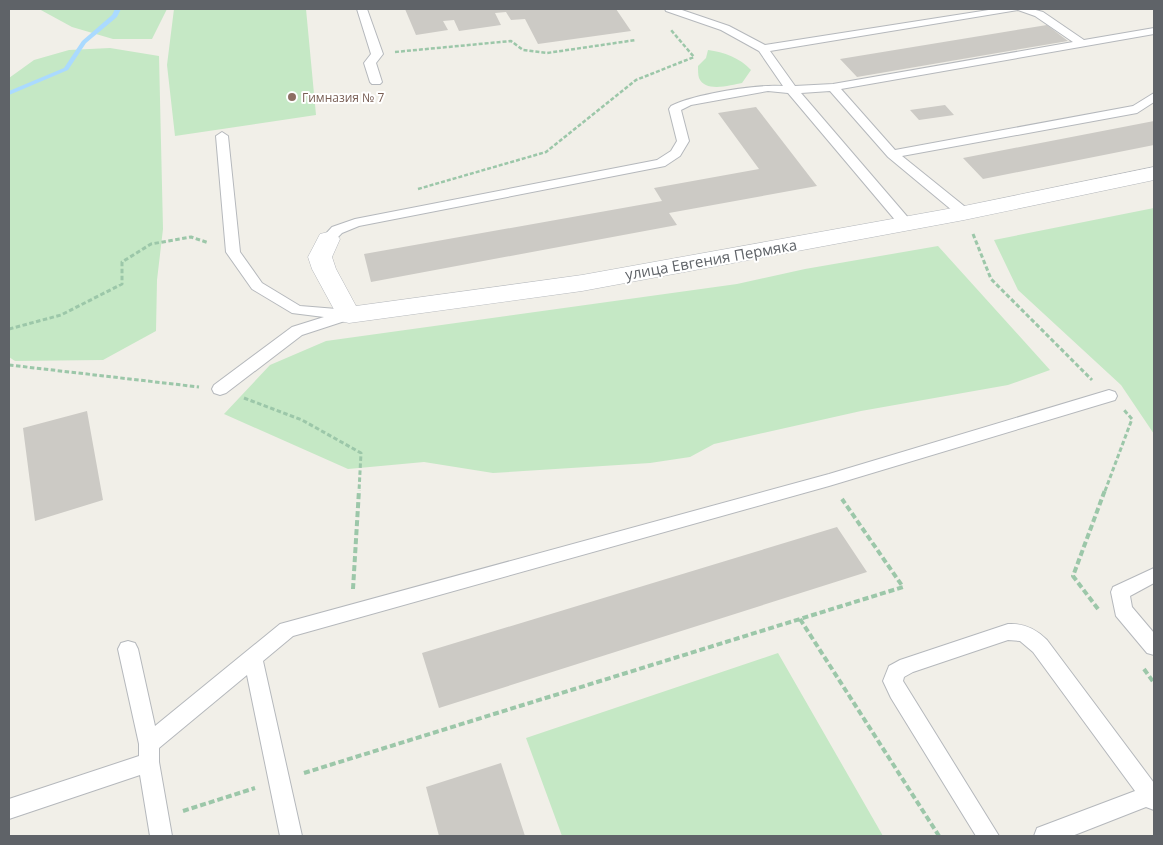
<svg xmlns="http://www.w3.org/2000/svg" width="1163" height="845" viewBox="0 0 1163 845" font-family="'Open Sans',sans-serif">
	<rect width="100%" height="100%" fill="#f1efe8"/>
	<path fill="#c5e8c5" d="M39 9H167L152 39H113L72 27Z
		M174 9H306L316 115 175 136 167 65Z
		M110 48 159 56 163 229 157 280 156 331 103 360 15 361 9 357V78L34 60 69 50Z
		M708 50C724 52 740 58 751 70L742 83C731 85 705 93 699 78 698 75 698 70 698 66L706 58Z
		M1154 208V434L1121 385 1018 290 994 240Z
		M938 246 1050 370 1008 385 861 411 714 444 690 457 650 463 493 473 424 462 348 469 224 414 270 365 326 341 737 284 805 269Z
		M778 653 883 836H562L526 738Z"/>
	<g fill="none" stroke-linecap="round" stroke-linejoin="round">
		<path fill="#aadaff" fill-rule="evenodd" d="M115 9H121L117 17 86 43 68 70 9 95V91L64 68 82 41 112 15Z"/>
	</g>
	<path fill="#cccac5" d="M405 9H616L631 31 538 44 525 19 511 20 506 12 495 13 501 25 459 31 454 20 443 21 448 30 416 35Z
		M1047 25 1068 41 857 77 840 59Z
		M945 105 954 115 919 120 910 110Z
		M756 107 817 186 669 213 677 225 371 282 364 254 662 201 654 188 759 169 718 113Z
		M1154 121V145L983 179 963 158Z
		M87 411 103 500 35 521 23 428Z
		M837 527 867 572 439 708 422 653Z
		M501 763 525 836H439L426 787Z"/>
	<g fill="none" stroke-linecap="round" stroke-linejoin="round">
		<defs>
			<path id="service" d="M357 9H367L383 54 376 63 382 82 380 84H372L370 82 364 63 371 54Z
				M665 9H679L729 26 765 45 995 9H1032L1043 12 1084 40 1154 28V34L841 89 895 150 1133 106 1154 93V102L1137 113 902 156 969 210 971 213 969 216H959L888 157 830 91 801 93 911 221 913 224 911 227H901L788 93 768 91 691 105 681 110 689 141 680 156 665 166 359 226 342 233 333 242 328 243 321 239 332 227 355 219 657 160 671 151 677 141 669 109 671 106C694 94 757 84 783 86L759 51 721 30 666 11ZM1018 10 1035 16 1073 42 833 84 795 86 770 51Z
				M222 132 228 136 240 252 262 283 300 306 349 310 354 312 356 315 354 318 302 335 226 393 220 395 214 393 212 389 214 385 292 327 324 317 292 313 252 289 226 252 216 136Z
				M1109 390 1115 392 1117 396 1115 400 829 486 293 636 263 661 302 836H280L247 675 159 748V762L172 836H150L140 775 9 819V799L139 756V744L118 649 121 643 128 641 135 643 138 649 155 726 280 624 829 474Z
				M1154 568V583L1130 596 1132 607 1154 633V655L1147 653 1116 616 1111 592 1113 587Z
				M1008 624C1024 623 1036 629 1047 640L1154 783V810L1146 807 1072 836H1034L1037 828 1135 791 1033 652 1020 641 1008 640 913 672 904 677 903 681 999 836H976L891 698 883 681 889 666 900 660Z"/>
			<path id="minor" d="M1154 167V180L964 220 582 291 349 323 340 321 337 315 312 269 308 257 320 234 328 232 336 234 340 239 332 257 336 269 356 306 582 275 964 206Z"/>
		</defs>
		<use href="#service" stroke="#b5b8bc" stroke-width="2"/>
		<use href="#minor" stroke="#b5b8bc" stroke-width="1"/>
		<path stroke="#9cc7a9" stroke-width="2.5" stroke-dasharray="4 2" stroke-linecap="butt" d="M395 52 511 41 523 50 547 53 636 40
			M418 189 546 152 636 80 694 57 671 30"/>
		<path stroke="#9cc7a9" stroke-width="3" stroke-dasharray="4.5 2.5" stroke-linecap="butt" d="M973 234 991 279 1092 380
			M9 329 61 315 122 284V262L151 244 191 237 209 243
			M9 365 199 387
			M244 398 302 420 361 453 359 491
			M1105 491 1132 419 1124 410"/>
		<path stroke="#9cc7a9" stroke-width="4" stroke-dasharray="6 3" stroke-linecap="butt" d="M353 589 359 490
			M1098 609 1073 576 1105 490
			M800 619 939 836
			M1144 669 1154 683
			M304 773 903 587 842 499
			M183 811 255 788"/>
		<use href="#service" fill="#fff" fill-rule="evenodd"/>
		<use href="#minor" fill="#fff" fill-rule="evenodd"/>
	</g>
	<circle fill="#8d6e63" stroke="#fff" stroke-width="2" cx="292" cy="97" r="5"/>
	<g text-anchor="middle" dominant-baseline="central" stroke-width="4" stroke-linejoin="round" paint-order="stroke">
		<g font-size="12" fill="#785e54" stroke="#fff" text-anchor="start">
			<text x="302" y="97">Гимназия № 7</text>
		</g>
		<g font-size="15" fill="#5f6368" stroke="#fff">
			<text transform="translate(711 259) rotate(-10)">улица Евгения Пермяка</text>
		</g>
	</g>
	<rect width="1163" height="845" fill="none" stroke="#5f6368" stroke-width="20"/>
</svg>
